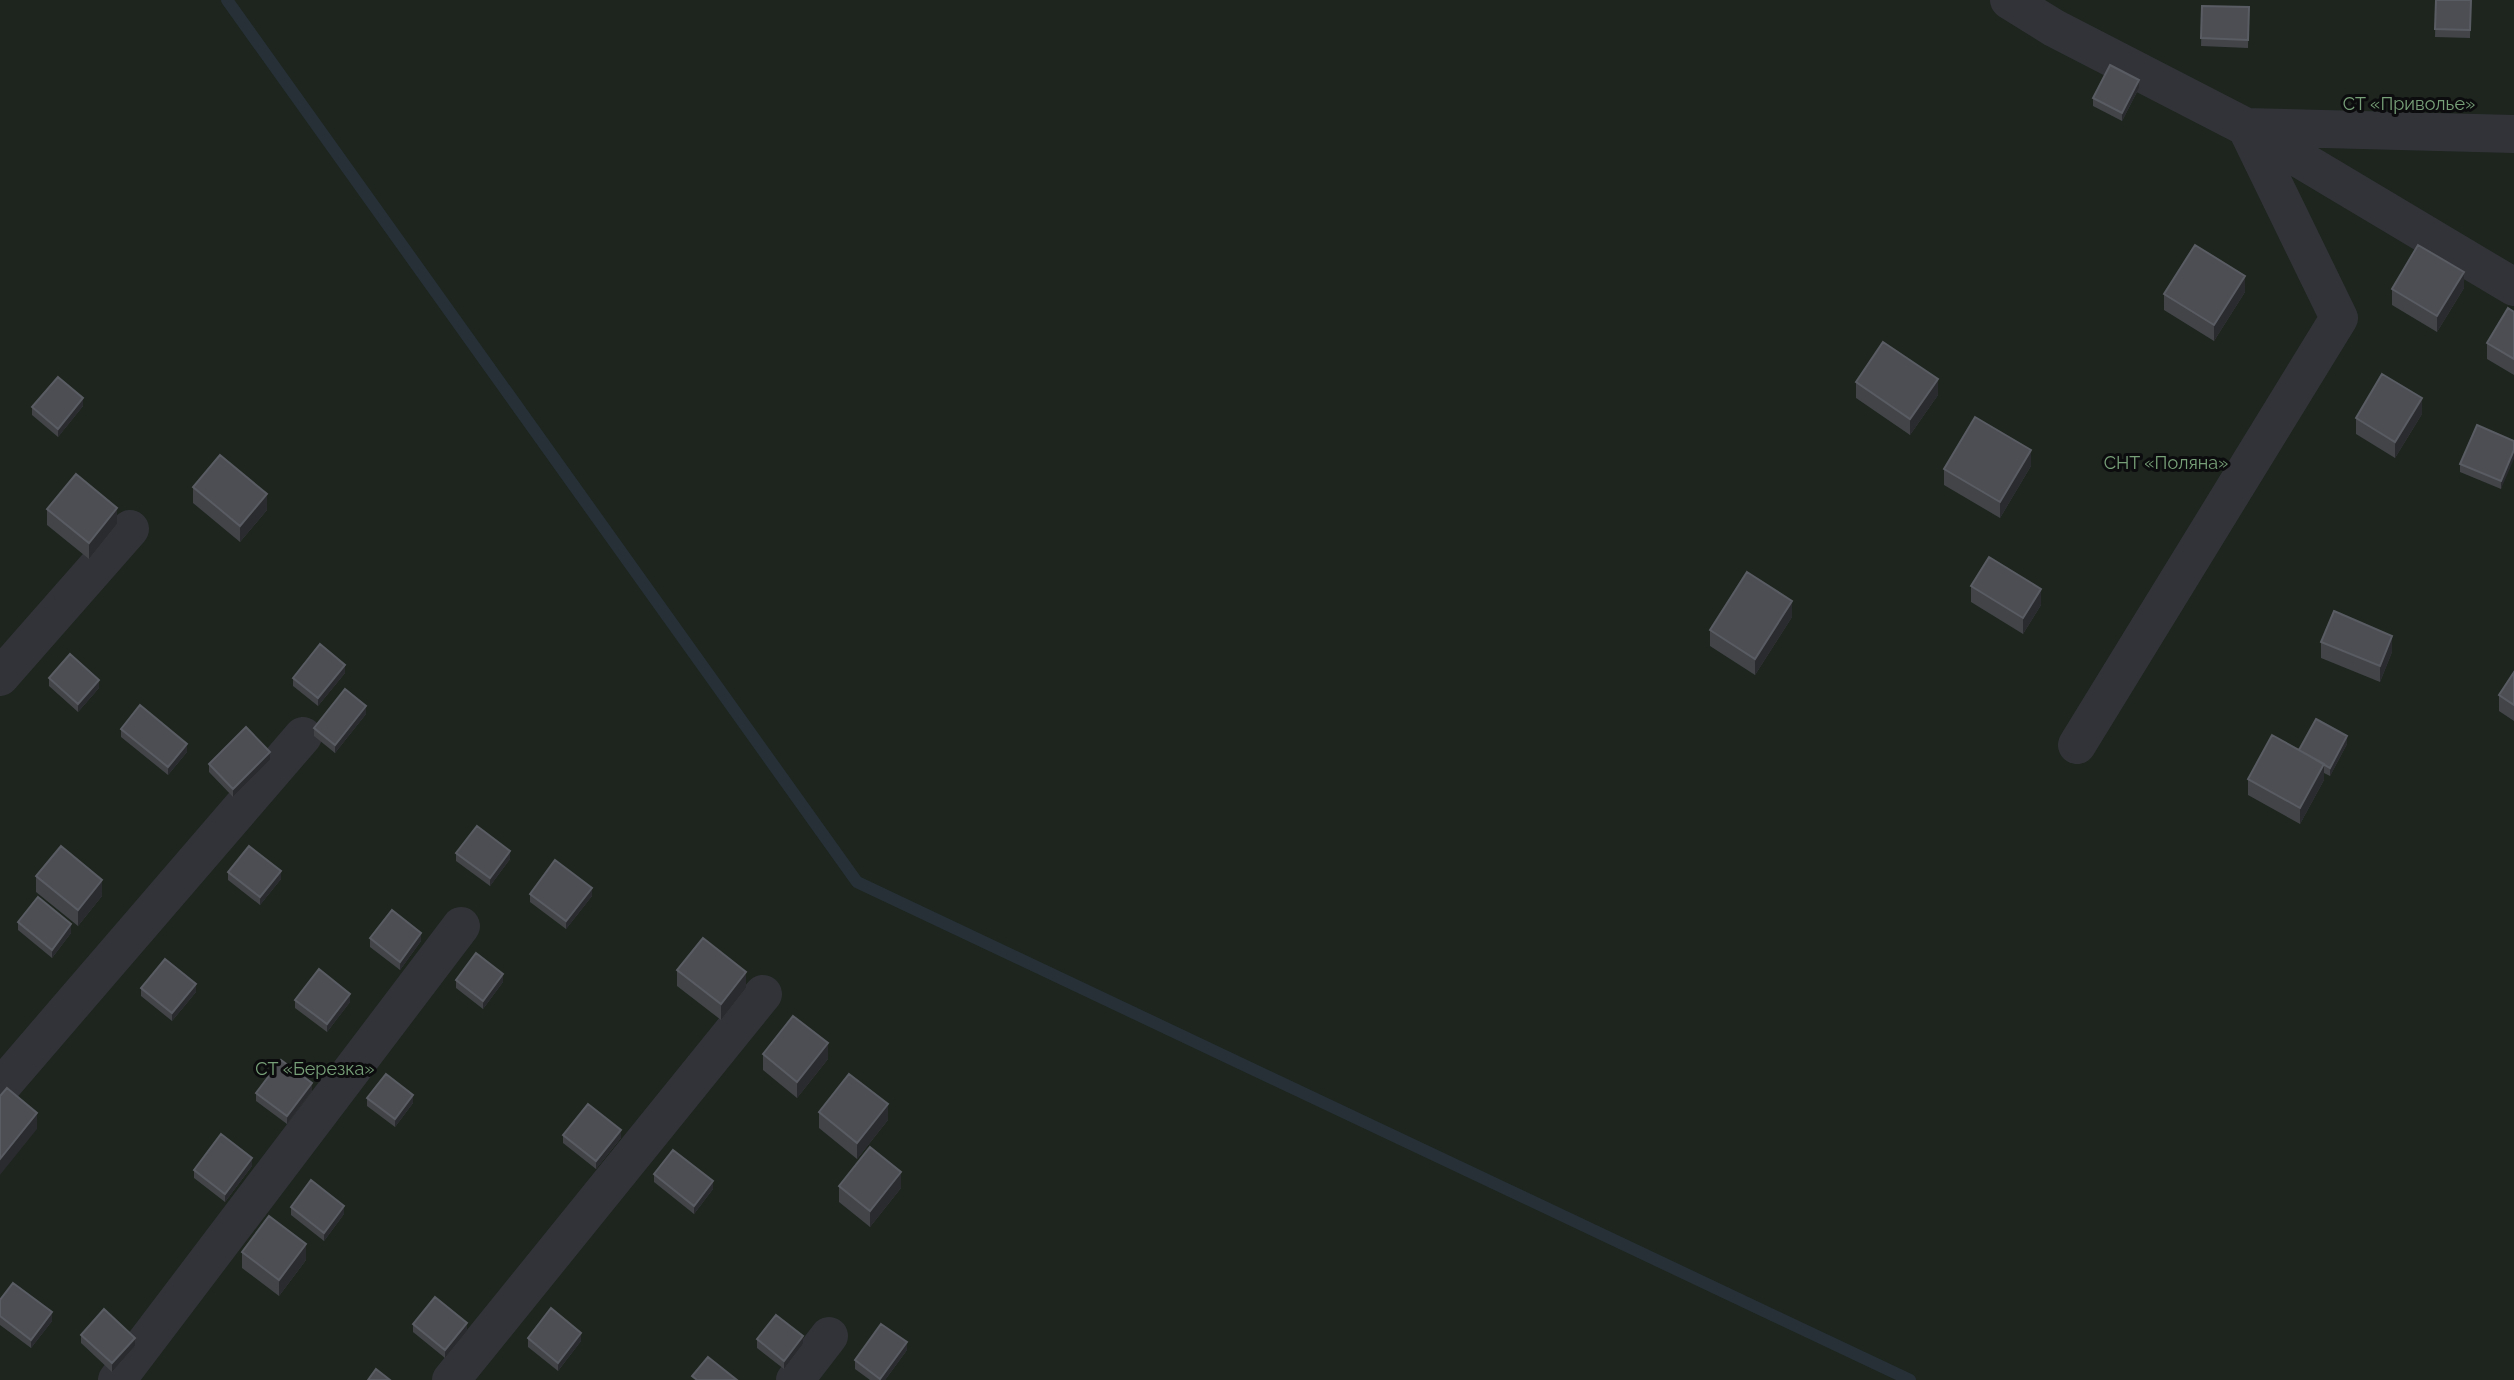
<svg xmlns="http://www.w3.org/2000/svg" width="2514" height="1380" viewBox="0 0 2514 1380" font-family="Raleway,sans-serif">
	<rect width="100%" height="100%" fill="#111113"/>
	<path fill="#1d251e" d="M0 0H2514V1380H0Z"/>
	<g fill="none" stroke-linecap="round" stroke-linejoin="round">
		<path stroke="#273037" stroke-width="12" d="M227 0 857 882 1910 1380"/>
		<path stroke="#323338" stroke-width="38" d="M2009 0 2054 28 2246 127 2514 287
			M0 677 130 529
			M2077 745 2339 318 2246 127 2514 134
			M0 1088 303 736
			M117 1380 461 926
			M451 1380 763 994
			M795 1380 829 1336"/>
	</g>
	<path fill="#424448" d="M2436 0H2471L2470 38 2435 37Z
		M2202 6 2249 7 2248 48 2201 46Z
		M2139 88 2122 121 2093 106V98Z
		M2464 288 2437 332 2392 305V289Z
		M2245 292 2214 341 2164 310V294Z
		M2514 312V375L2487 359V343Z
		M1856 382 1938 395 1910 435 1856 398Z
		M83 406 58 437 32 415V407Z
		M2422 414 2395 458 2356 434V418Z
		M2514 441 2501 489 2460 472V464Z
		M2031 466 2000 518 1944 485V469Z
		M193 487 267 510 240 542 193 503Z
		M47 509 117 524 89 559 47 525Z
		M1971 586 2041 605 2023 634 1971 602Z
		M1792 617 1755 675 1710 646V630Z
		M2321 642 2392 652 2380 682 2321 658Z
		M2514 672V721L2499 711V695Z
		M345 673 318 706 293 686V678Z
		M49 678 99 688 78 712 49 686Z
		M366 714 335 753 314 736V728Z
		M121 729 187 752 168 775 121 737Z
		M2347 744 2330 776 2324 773V780L2300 824 2248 795V779L2299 750Z
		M270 760 233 797 209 772V764Z
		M456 853 510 859 490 886 456 861Z
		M228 872 281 879 260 905 228 880Z
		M36 876 102 896 78 926 36 892Z
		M530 894 592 896 566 929 530 902Z
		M18 922 71 933 52 958 18 930Z
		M370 938 421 941 400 970 370 947Z
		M677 970 746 988 721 1020 677 986Z
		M456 980 503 982 483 1009 456 988Z
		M141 988 196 992 172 1021 141 996Z
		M295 1000 350 1002 327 1032 295 1008Z
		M763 1054 828 1059 797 1098 763 1070Z
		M312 1091 287 1124 256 1101V1093Z
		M367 1098 413 1103 395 1127 367 1106Z
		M819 1112 888 1120 857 1159 819 1128Z
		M563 1135 621 1138 596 1169 563 1143Z
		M252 1166 225 1202 194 1178V1170Z
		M654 1174 713 1189 694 1214 654 1182Z
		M839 1186 901 1188 870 1227 839 1202Z
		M291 1207 344 1214 324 1241 291 1215Z
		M242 1252 306 1260 279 1296 242 1268Z
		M0 1300 52 1321 31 1348 0 1325Z
		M413 1324 467 1331 445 1358 413 1332Z
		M81 1335 135 1346 112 1372 81 1343Z
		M528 1338 581 1341 558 1371 528 1347Z
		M757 1339 803 1344 784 1369 757 1348Z
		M907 1350 885 1380H870L855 1369V1360Z"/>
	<path fill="#2a2b2e" d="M2139 80V88L2122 121V113Z
		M2464 272V288L2437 332V316Z
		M2245 276V292L2214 341V325Z
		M1938 379V395L1910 435V419Z
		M83 398V406L58 437V429Z
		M2422 398V414L2395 458V442Z
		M2031 450V466L2000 518V502Z
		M2514 450V459L2501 489V481Z
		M267 494V510L240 542V526Z
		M117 508V524L89 559V543Z
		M2041 589V605L2023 634V618Z
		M1792 601V617L1755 675V659Z
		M2392 636V652L2380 682V666Z
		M345 665V673L318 706V698Z
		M99 680V688L78 712V704Z
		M366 706V714L335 753V745Z
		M2347 736V744L2330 776V768Z
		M187 744V752L168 775V767Z
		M270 752V760L233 797V789Z
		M2324 764V780L2300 824V808Z
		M510 851V859L490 886V878Z
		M281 871V879L260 905V897Z
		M102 880V896L78 926V910Z
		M592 888V896L566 929V921Z
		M71 924V933L52 958V950Z
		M421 933V941L400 970V962Z
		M746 972V988L721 1020V1004Z
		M503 974V982L483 1009V1001Z
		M196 984V992L172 1021V1013Z
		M350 994V1002L327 1032V1024Z
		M828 1043V1059L797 1098V1082Z
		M312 1083V1091L287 1124V1116Z
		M413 1095V1103L395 1127V1119Z
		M888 1104V1120L857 1159V1143Z
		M37 1113V1129L0 1175V1159Z
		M621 1130V1138L596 1169V1161Z
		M252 1158V1166L225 1202V1194Z
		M901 1172V1188L870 1227V1211Z
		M713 1181V1189L694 1214V1206Z
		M344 1206V1214L324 1241V1233Z
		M306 1244V1260L279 1296V1280Z
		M52 1312V1321L31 1348V1340Z
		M467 1323V1331L445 1358V1350Z
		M581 1333V1341L558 1371V1363Z
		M803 1336V1344L784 1369V1361Z
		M135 1338V1346L112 1372V1363Z
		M907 1342V1350L885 1380H880Z"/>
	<path fill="#4d4e54" stroke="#5a5c63" stroke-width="2" d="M2436 0H2471L2470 30 2435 29Z
		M2202 6 2249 7 2248 40 2201 38Z
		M2110 65 2139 80 2122 113 2093 98Z
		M2195 245 2245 276 2214 325 2164 294Z
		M2418 245 2464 272 2437 316 2392 289Z
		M2508 308 2514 312V359L2487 343Z
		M1883 342 1938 379 1910 419 1856 382Z
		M2382 374 2422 398 2395 442 2356 418Z
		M58 377 83 398 58 429 32 407Z
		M1975 417 2031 450 2000 502 1944 469Z
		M2477 425 2514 441V450L2501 481 2460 464Z
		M220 455 267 494 240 526 193 487Z
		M76 474 117 508 89 543 47 509Z
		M1989 557 2041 589 2023 618 1971 586Z
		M1747 572 1792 601 1755 659 1710 630Z
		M2334 611 2392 636 2380 666 2321 642Z
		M320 644 345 665 318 698 293 678Z
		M70 654 99 680 78 704 49 678Z
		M2514 672V705L2499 695Z
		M345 689 366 706 335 745 314 728Z
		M140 705 187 744 168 767 121 729Z
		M2316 719 2347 736 2330 768 2299 750Z
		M246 727 270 752 233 789 209 764Z
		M2272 735 2324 764 2300 808 2248 779Z
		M477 826 510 851 490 878 456 853Z
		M61 846 102 880 78 910 36 876Z
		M249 846 281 871 260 897 228 872Z
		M555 860 592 888 566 921 530 894Z
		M38 897 71 924 52 950 18 922Z
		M392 910 421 933 400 962 370 938Z
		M703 938 746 972 721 1004 677 970Z
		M476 953 503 974 483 1001 456 980Z
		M165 959 196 984 172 1013 141 988Z
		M319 969 350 994 327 1024 295 1000Z
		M793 1016 828 1043 797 1082 763 1054Z
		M281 1060 312 1083 287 1116 256 1093Z
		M386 1074 413 1095 395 1119 367 1098Z
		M849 1074 888 1104 857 1143 819 1112Z
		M7 1088 37 1113 0 1159V1096Z
		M588 1104 621 1130 596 1161 563 1135Z
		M221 1134 252 1158 225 1194 194 1170Z
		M870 1147 901 1172 870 1211 839 1186Z
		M673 1150 713 1181 694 1206 654 1174Z
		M311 1180 344 1206 324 1233 291 1207Z
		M269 1216 306 1244 279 1280 242 1252Z
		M13 1283 52 1312 31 1340 0 1316V1300Z
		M435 1297 467 1323 445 1350 413 1324Z
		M551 1308 581 1333 558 1363 528 1338Z
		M104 1309 135 1338 112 1363 81 1335Z
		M776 1315 803 1336 784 1361 757 1339Z
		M881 1324 907 1342 880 1379 855 1360Z
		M708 1357 737 1380H697L692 1376Z
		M376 1369 390 1380H368Z"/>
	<g text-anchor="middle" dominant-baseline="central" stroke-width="6" stroke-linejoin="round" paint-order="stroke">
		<g font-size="18" fill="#77a078" stroke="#0c0c0e">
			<text x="2409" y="103">СТ «Приволье»</text>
			<text x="2166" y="462">СНТ «Поляна»</text>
			<text x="315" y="1068">СТ «Березка»</text>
		</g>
	</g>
</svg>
